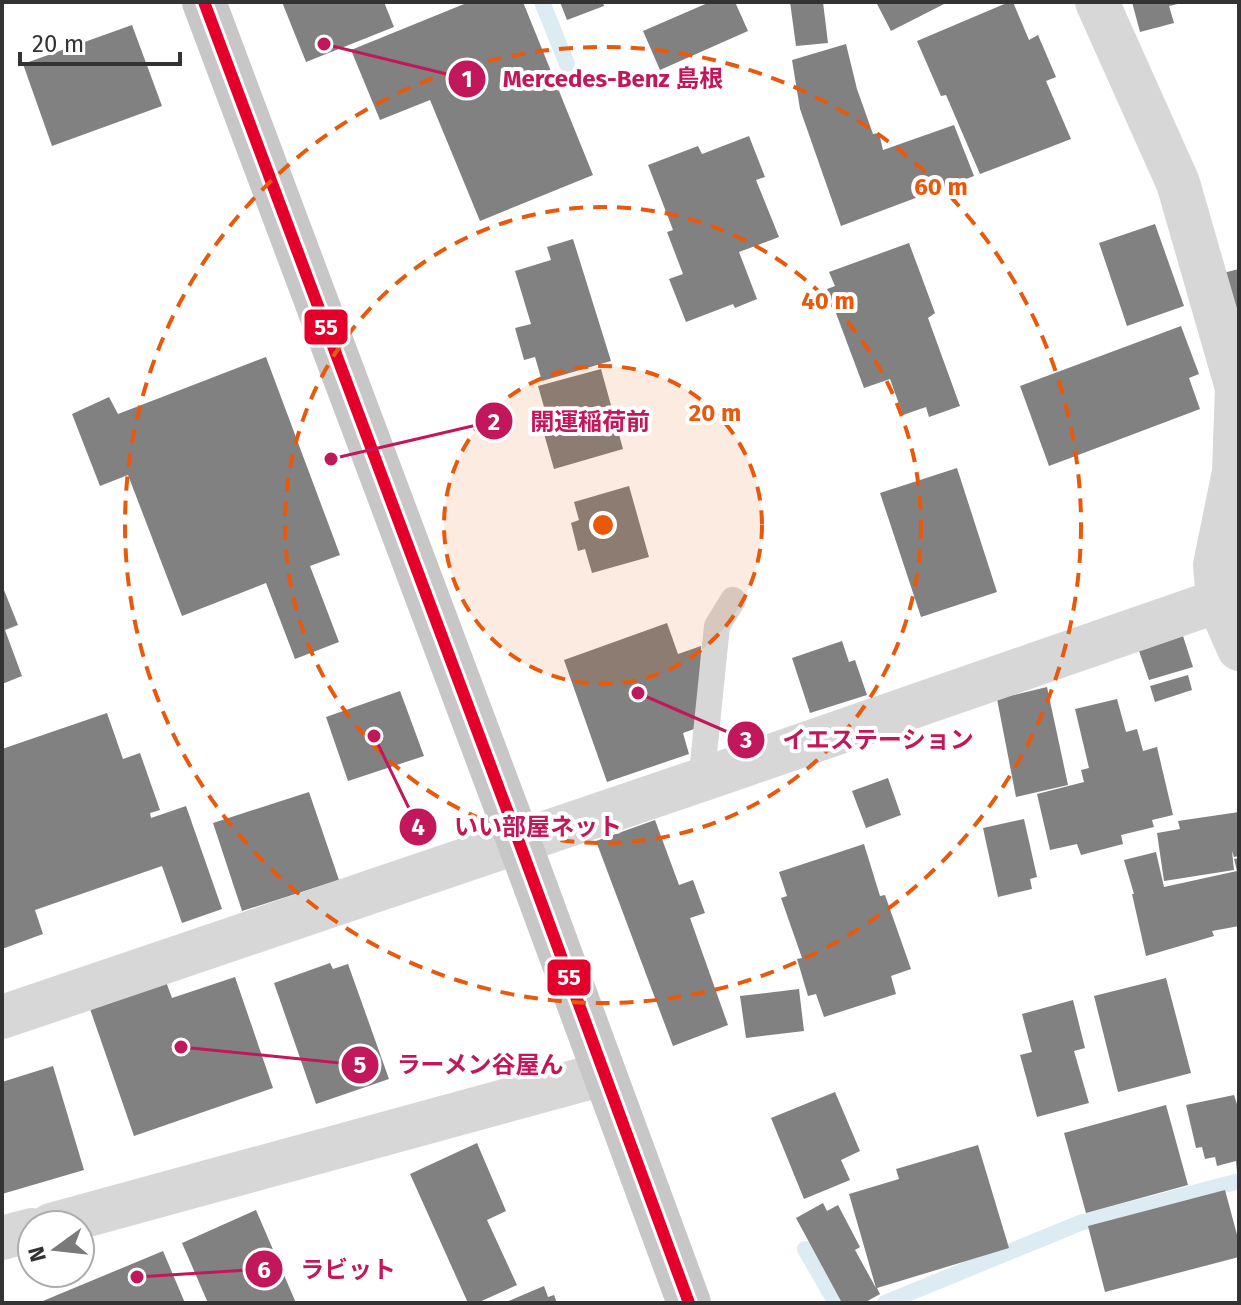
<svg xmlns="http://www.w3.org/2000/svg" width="1241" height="1305" viewBox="0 0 1241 1305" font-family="'Fira Sans','Noto Sans JP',sans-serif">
	<rect width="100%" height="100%" fill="#fff"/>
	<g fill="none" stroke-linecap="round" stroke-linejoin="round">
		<path stroke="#ddebf3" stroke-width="16" d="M542 2 567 64
			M805 1249 836 1303
			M885 1303 1080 1223 1239 1181"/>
	</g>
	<path fill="#818181" d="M282 2H384L394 27 306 62Z
		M469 2H523L593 175 480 221 430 100 380 120 351 50Z
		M560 2H603L604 6 567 20Z
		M710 2H735L748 31 660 70 643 31Z
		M790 2H823L828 43 796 46Z
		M876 2H948L891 31Z
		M1009 2H1013L1029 40 1038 35 1056 77 1046 81 1071 139 980 174 946 95 941 96 917 41Z
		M1132 2H1181L1182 3 1169 6 1174 23 1140 32Z
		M132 25 162 106 52 146 23 64Z
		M846 44 857 89 873 134 879 133 883 150 954 125 974 176 841 226 800 109 792 60Z
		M749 136 765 177 756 180 779 237 739 252 757 299 735 308 733 304 686 322 669 279 683 274 667 232 673 230 648 165 698 146 702 154Z
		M1155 224 1184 306 1127 326 1099 243Z
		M573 239 611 361 542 381 535 357 524 360 515 328 531 324 515 271 551 260 547 247Z
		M909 243 935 313 928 318 960 406 929 417 926 407 903 415 890 379 864 388 827 289 835 286 829 272Z
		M1239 269V322L1223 273Z
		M1181 326 1199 374 1189 378 1200 409 1049 466 1020 386Z
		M266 357 340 555 310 566 339 642 295 659 266 583 182 616 128 475 100 486 72 414 109 397 118 414Z
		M601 369 623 449 554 469 537 409 544 407 538 386Z
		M957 468 997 592 921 617 880 493Z
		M629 486 649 557 592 573 585 549 578 551 571 523 579 520 574 502Z
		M2 585 18 625 5 630 22 676 2 684Z
		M667 623 678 654 701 646 700 727 683 733 689 754 607 782 564 660Z
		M1183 636 1193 667 1149 680 1139 651Z
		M842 641 849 662 855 660 867 695 810 713 792 658Z
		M1188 675 1192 690 1155 702 1150 686Z
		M1047 687 1068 785 1016 797 997 699Z
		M400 691 424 756 348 781 326 717Z
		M1117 699 1126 732 1137 729 1143 751 1157 747 1173 815 1152 820 1154 827 1121 835 1123 844 1081 855 1077 844 1050 850 1037 794 1084 782 1081 770 1089 768 1075 709Z
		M107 713 123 759 140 753 160 810 150 813 151 818 186 806 222 909 182 923 162 866 35 910 43 934 2 949V749Z
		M888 778 901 815 866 828 852 791Z
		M309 792 339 880 242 911 213 823Z
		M1239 812V856L1234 857 1232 851 1234 870 1164 881 1157 833 1180 829 1178 821Z
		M1024 819 1037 877 1030 879 1032 889 998 897 983 828Z
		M655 820 679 885 693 880 705 913 690 918 728 1025 673 1046 596 841Z
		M864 844 880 896 885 895 911 969 891 976 896 994 824 1017 816 994 808 996 797 959 802 958 781 898 787 896 779 872Z
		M1156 852 1164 887 1237 871 1234 859 1239 858V926L1212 931 1214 936 1146 956 1132 894H1134L1124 860Z
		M330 963 333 969 348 964 389 1079 316 1104 274 983Z
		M235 977 273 1088 134 1136 89 1006 165 979 172 998Z
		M1166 978 1191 1073 1118 1092 1094 996Z
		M799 989 804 1031 746 1038 740 996Z
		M1073 1000 1085 1048 1074 1051 1089 1103 1037 1117 1020 1055 1032 1052 1022 1014Z
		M53 1066 84 1170 2 1194V1082Z
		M835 1092 860 1151 841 1160 850 1180 804 1199 771 1118Z
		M1234 1095 1237 1104H1239V1172H1237L1236 1161 1217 1166 1215 1157 1205 1159 1202 1147 1196 1148 1186 1105Z
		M1166 1105 1188 1185 1086 1213 1064 1133Z
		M477 1143 506 1211 487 1220 517 1285 477 1303H468L410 1174Z
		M978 1145 1009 1248 877 1288 880 1294 864 1303H842L796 1218 823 1203 827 1211 838 1205 860 1247 855 1250 876 1288 849 1194 899 1179 896 1169Z
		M1225 1190 1239 1242V1257L1105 1292 1088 1226Z
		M256 1210 296 1303H208L182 1243Z
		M163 1251 185 1303H38Z
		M544 1286 548 1297 554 1295 557 1303H504Z"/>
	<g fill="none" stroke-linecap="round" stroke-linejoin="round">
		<path stroke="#d7d7d7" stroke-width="26" d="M707 778 703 763 717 626 733 600"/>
		<path stroke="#d7d7d7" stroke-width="44" d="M1097 2 1178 183 1237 388 1234 472 1215 565 1218 601 1239 649
			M2 1017 707 778 1218 601
			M51 1225 603 1074
			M2 1238 32 1230"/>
		<path stroke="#c7c7c7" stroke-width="44" d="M204 2 519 842 689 1303"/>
		<defs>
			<path id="bus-1" d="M204 2 519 842 689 1303"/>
		</defs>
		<use href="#bus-1" stroke="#fff" stroke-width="18"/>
		<use href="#bus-1" stroke="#e4002b" stroke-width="12"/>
	</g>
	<circle cx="603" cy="525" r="159" fill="#e8590c" fill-opacity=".12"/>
	<g fill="none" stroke="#e8590c" stroke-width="4" stroke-dasharray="14 10">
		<circle cx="603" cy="525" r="159"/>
		<circle cx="603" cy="525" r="318"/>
		<circle cx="603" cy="525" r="478"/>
	</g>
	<circle cx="603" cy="525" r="12" fill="#e8590c" stroke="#fff" stroke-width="4"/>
	<g font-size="24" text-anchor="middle" font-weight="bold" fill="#e8590c" stroke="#fff" stroke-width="8" stroke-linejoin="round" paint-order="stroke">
		<text x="941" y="195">60 m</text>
		<text x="828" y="309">40 m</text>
		<text x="715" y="421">20 m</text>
	</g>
	<path fill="none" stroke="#c2185b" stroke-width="3" d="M324 44L467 79M331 459L494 421M638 693L746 740M374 736L418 827M181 1047L360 1065M137 1277L264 1269"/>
	<g fill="#c2185b" stroke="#fff" stroke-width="3">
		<circle cx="324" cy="44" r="8"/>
		<circle cx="331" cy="459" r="8"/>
		<circle cx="638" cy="693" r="8"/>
		<circle cx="374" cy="736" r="8"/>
		<circle cx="181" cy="1047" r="8"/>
		<circle cx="137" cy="1277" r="8"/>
		<circle cx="467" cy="79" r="20"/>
		<circle cx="494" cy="421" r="20"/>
		<circle cx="746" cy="740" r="20"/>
		<circle cx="418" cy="827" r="20"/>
		<circle cx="360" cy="1065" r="20"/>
		<circle cx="264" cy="1269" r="20"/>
	</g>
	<g font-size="24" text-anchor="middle" font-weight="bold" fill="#fff">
		<text x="467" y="87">1</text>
		<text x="494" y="430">2</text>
		<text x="746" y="748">3</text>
		<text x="418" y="835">4</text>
		<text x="360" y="1073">5</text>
		<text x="264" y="1278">6</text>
	</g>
	<g font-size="24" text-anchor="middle" font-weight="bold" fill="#c2185b" stroke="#fff" stroke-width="8" stroke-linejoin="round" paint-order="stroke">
		<text x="613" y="87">Mercedes-Benz 島根</text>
		<text x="590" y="430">開運稲荷前</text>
		<text x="878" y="748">イエステーション</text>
		<text x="538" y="835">いい部屋ネット</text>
		<text x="480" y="1073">ラーメン谷屋ん</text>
		<text x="348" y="1278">ラビット</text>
	</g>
	<g stroke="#fff" stroke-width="3">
		<rect x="303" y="308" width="46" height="38" rx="8" fill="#e4002b"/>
		<rect x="546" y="958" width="46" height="39" rx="8" fill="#e4002b"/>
	</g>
	<g font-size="22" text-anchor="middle" font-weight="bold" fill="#fff">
		<text x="326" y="335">55</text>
		<text x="569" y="985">55</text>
	</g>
	<rect width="1241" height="1305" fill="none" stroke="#333333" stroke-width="8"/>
	<g transform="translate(56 1249) rotate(255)"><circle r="38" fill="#ffffff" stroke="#adadad" stroke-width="2"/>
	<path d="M0-6L14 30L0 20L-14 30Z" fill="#7a7a7a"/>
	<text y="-12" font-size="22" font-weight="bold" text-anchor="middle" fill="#333333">N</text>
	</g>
	<path d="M20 52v12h160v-12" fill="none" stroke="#333333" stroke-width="4"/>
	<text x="32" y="52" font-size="24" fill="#333333" stroke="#ffffff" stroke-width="6" paint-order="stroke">20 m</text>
</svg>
